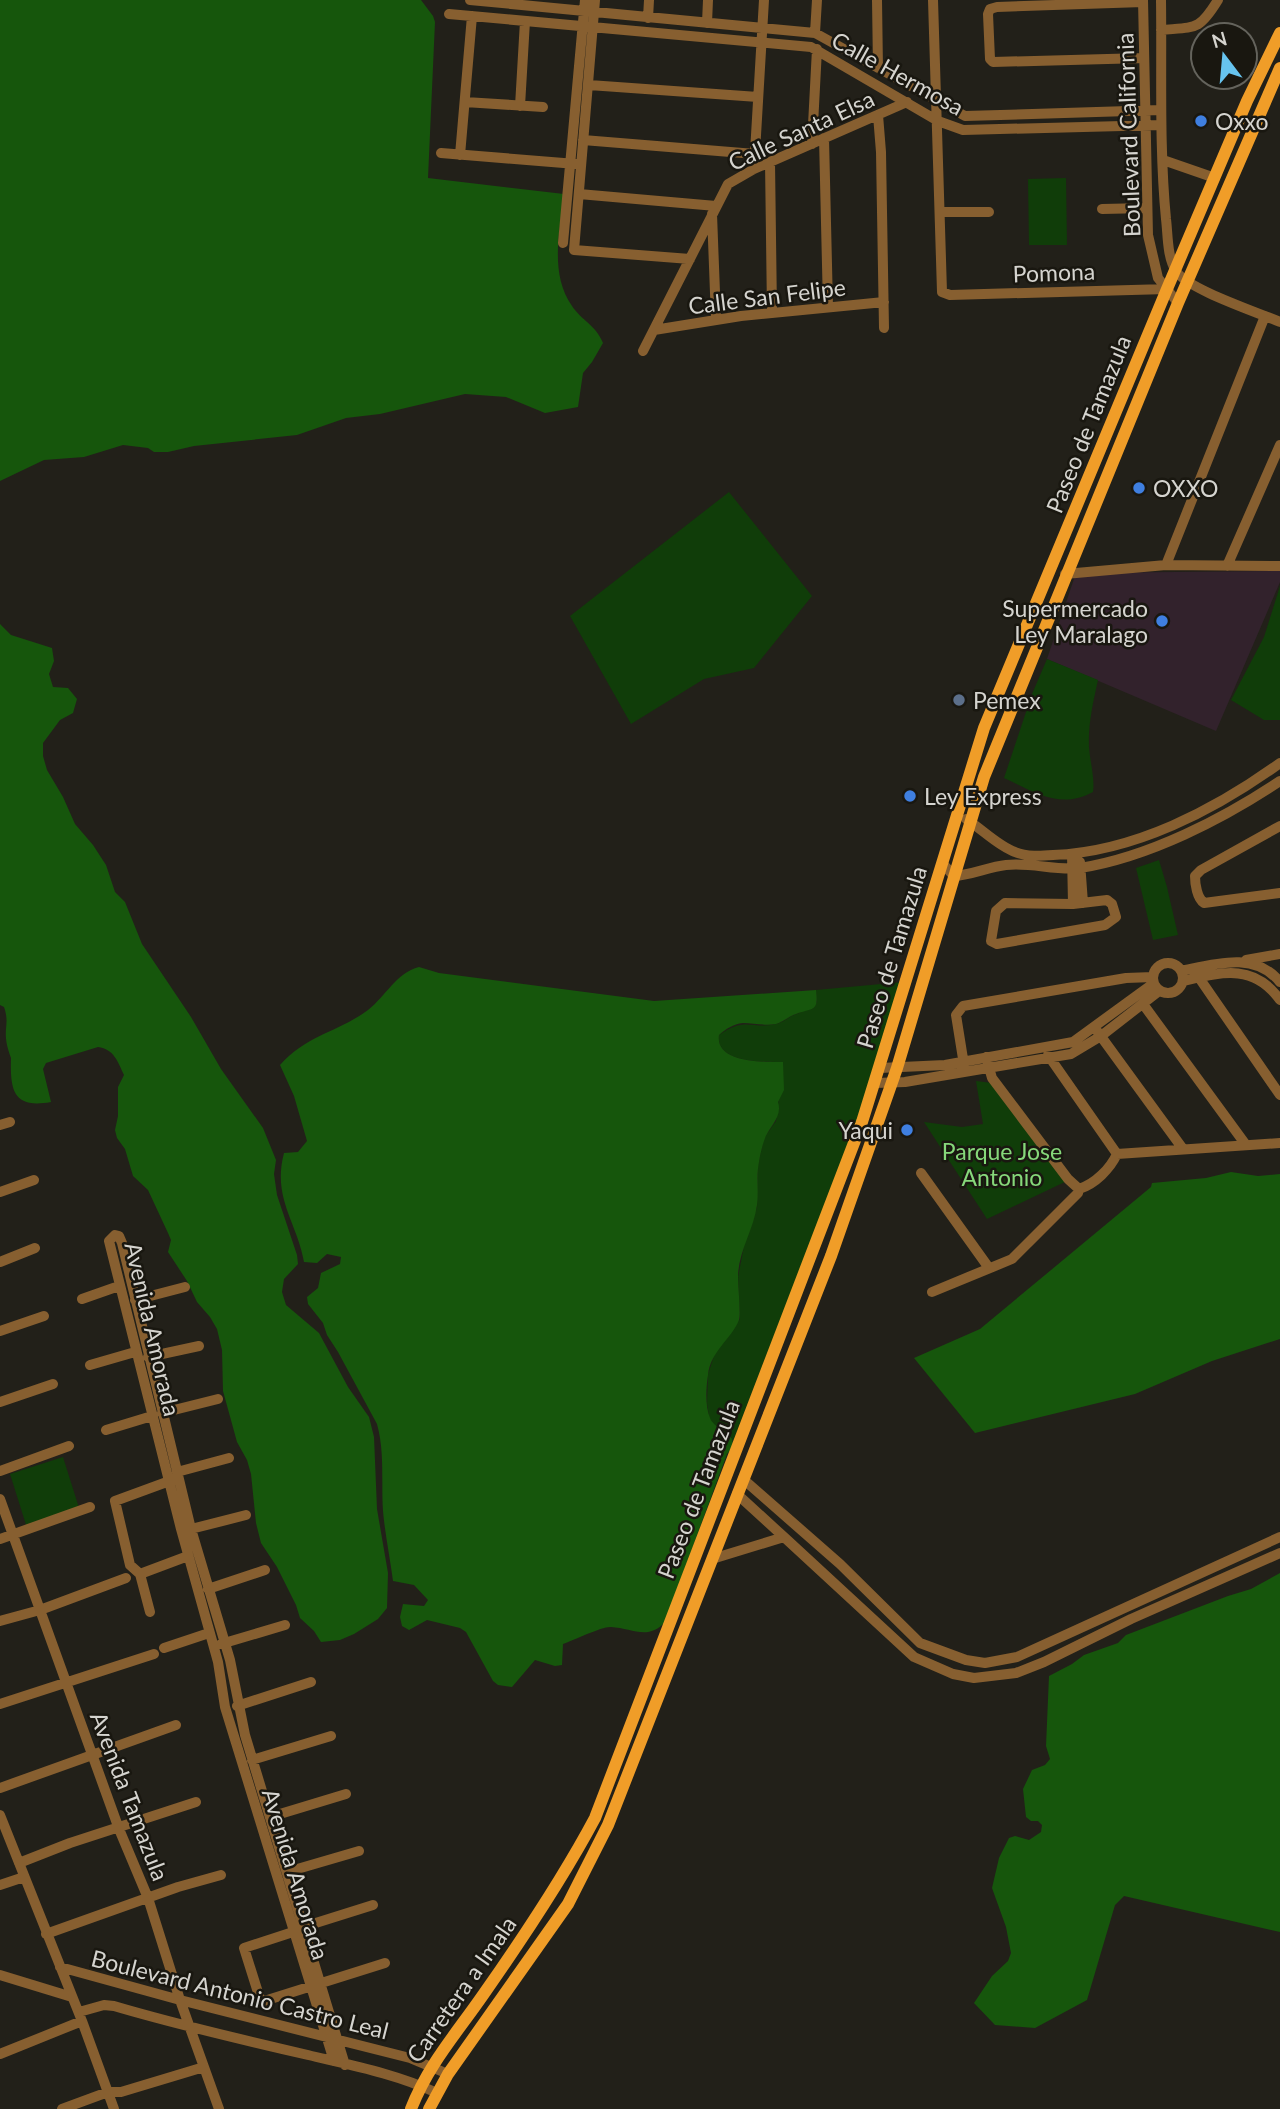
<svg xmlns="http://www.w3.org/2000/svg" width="1280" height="2109" viewBox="0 0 1280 2109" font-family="Lato,sans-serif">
	<rect width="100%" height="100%" fill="#222019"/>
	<path fill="#32222c" d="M1280 571V582L1216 731 1047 659 1076 573Z"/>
	<path fill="#103d09" d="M1066 178 1067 245H1029L1028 179Z
		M729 492 812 596 754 668 704 679 631 724 570 616Z
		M1280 586V720H1264L1231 700 1264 637Z
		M1047 659 1098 680C1093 703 1088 724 1089 747 1090 762 1095 778 1093 792 1060 810 1035 792 1004 778L1032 694Z
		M1159 860 1167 887 1178 935 1153 940 1136 868Z
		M903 982 872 1084 733 1441 730 1435 712 1423 709 1417 707 1403 708 1374 715 1353 740 1319 738 1277 745 1241 757 1207 758 1165 764 1138 776 1121 783 1062C764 1062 715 1063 719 1035 746 1015 754 1031 779 1023 784 1022 788 1017 794 1015 804 1010 809 1011 817 1002L816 990Z
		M976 1081 992 1083 1069 1180 987 1219 924 1122 962 1127 983 1124Z
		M63 1457 80 1511 27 1528 10 1474Z"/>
	<path fill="#16560c" d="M0 0H421L433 16 435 22 428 178 564 194C560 230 549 273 572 306 582 321 595 324 603 343L592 362 583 373 578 407 545 413 506 397 465 394 380 414 346 418 297 435 194 446 168 452H154L148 448 123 445 84 457 44 460 0 481Z
		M0 624 11 635 52 648 54 661 49 674 53 687 68 688 77 699 73 713 60 720 43 743V756L47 770 63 797 75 824 93 845 106 865 115 892 125 902 142 944 191 1017 221 1069 263 1128 276 1160 274 1174 277 1195 297 1255 298 1264 284 1279 282 1292 286 1305 319 1333 348 1387 369 1417 374 1437 377 1509 388 1573 387 1608 378 1619 354 1634 340 1640 321 1642 314 1631 300 1618 296 1605 277 1567 261 1543 256 1523 251 1474 247 1460 237 1442 223 1391 222 1350 217 1329 210 1317 197 1302 187 1281 168 1252 171 1240 168 1233 148 1190 133 1176 125 1149 117 1138 115 1130 118 1116V1087L124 1075C118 1062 114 1049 98 1047L46 1063 43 1069 51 1102C13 1109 10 1090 11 1058 0 1029 11 1027 4 1007L0 1005Z
		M419 967 439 973 654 1001 816 990C819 1012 813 1008 796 1014 789 1016 783 1022 776 1024 765 1026 754 1023 743 1023 733 1024 726 1029 719 1035 715 1063 764 1062 783 1062L784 1090 778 1102C783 1118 768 1127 764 1141 762 1147 760 1155 759 1162 756 1176 759 1191 757 1205 754 1229 738 1252 738 1277 738 1284 741 1316 739 1320 731 1340 711 1350 708 1375 706 1388 705 1406 710 1418 715 1432 745 1433 727 1454L665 1622C648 1641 632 1628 611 1627 603 1626 574 1640 563 1644L562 1665 555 1666 535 1660 512 1687 498 1685 493 1681 466 1632 460 1628 427 1620 409 1630 402 1626 400 1617 403 1604 424 1606 428 1600 414 1585 393 1581C390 1558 385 1534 383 1511 381 1482 385 1453 377 1424L338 1352 327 1335 323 1323 308 1304 307 1297 318 1288 321 1273 340 1264 341 1257 327 1254 317 1263 304 1262C297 1222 272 1198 284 1153L298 1152 307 1141 294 1096 280 1065C308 1034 337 1033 368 1010 386 996 396 973 419 967Z
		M1231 1172 1258 1176 1280 1174V1339L1212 1361 1135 1394 975 1433 914 1358 980 1329 1151 1187 1152 1183 1206 1178Z
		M1280 1573V1932L1124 1896 1115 1905 1087 2000 1035 2028 995 2025 974 2003 992 1976 1008 1961 1011 1953 1006 1927 992 1888 999 1858 1009 1838 1015 1836 1029 1840 1041 1832 1042 1825 1038 1821H1031L1026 1817 1023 1789 1032 1770 1045 1765 1050 1759 1046 1746 1049 1676 1072 1664 1084 1655 1118 1643 1126 1635 1228 1596 1251 1589Z"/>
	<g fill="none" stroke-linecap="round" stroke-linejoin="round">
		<path stroke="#875f30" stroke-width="10" d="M470 0 815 33 965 116 1161 110
			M595 0 574 250 690 259
			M877 0 878 68
			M933 0 942 292 950 295 1167 289
			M1143 0 1148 235 1158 278 1178 303
			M1161 0C1162 73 1159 146 1166 219 1168 235 1167 257 1176 271 1187 289 1257 312 1280 322
			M1143 2 997 7 990 9 988 14 990 59 993 62 1144 58
			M449 14 811 47 938 121 963 130 1161 125
			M648 18 649 0
			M707 23 708 0
			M1161 30C1196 27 1199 31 1218 0
			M815 33 817 0
			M589 85 758 97
			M465 102 543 107
			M520 106 525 21
			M878 115 881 152 884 328
			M824 138 828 307
			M583 140 755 154
			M812 144 817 49
			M441 153 576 164
			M460 155 472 16
			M1163 160 1215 178
			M770 162 772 312
			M754 169 764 0
			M579 194 716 206
			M1102 209 1147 208
			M940 212H989
			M712 214 716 319
			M563 243 585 0
			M654 330 741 316 884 302
			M643 351 728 184 754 169 907 102
			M1166 565 1265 316
			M1227 566 1280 445
			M1065 574 1166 565 1280 566
			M966 819C982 829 998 846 1015 852 1027 857 1041 856 1053 855 1134 852 1215 810 1280 763
			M1280 826 1201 870 1195 876C1195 884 1197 898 1204 903L1280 893
			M1072 854 1073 904
			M1080 862 1083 903
			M942 863 954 876C972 875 988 867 1006 865 1030 862 1056 871 1080 868 1149 857 1223 819 1280 781
			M1107 900 1112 904 1116 917 1105 925 997 944 991 941 996 911 1005 903 1073 904Z
			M1246 960 1280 954
			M1153 978a15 15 0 1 1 30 0a15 15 0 1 1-30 0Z
			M1193 969 1280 1095
			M1181 971C1215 964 1255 951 1280 982
			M1183 981C1222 972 1254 963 1280 1000
			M1143 1004 1246 1145
			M1097 1031 1183 1149
			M1048 1055 1117 1154
			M986 1057 992 1078 1068 1179 1079 1189C1095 1184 1110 1169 1117 1154L1280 1143
			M964 1065 956 1015 963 1006 1126 978 1153 977
			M880 1068 945 1065 1073 1042 1154 983
			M875 1083 905 1082 1071 1054 1101 1036 1159 991
			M0 1125 10 1122
			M921 1173 989 1268
			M0 1192 34 1180
			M0 1262 35 1248
			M932 1292 1012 1259 1078 1193 1079 1189
			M82 1299 119 1286
			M135 1300 185 1287
			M0 1331 44 1316
			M148 1357 199 1346
			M90 1365 135 1352
			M0 1402 53 1384
			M162 1413 218 1399
			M106 1430 152 1416
			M0 1471 69 1446
			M177 1472 229 1458
			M743 1479 840 1564 920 1643 966 1660 985 1663 1017 1657 1280 1537
			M737 1494 784 1537
			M0 1499 119 1829 148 1898 180 2000 219 2109
			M191 1529 246 1515
			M0 1539 90 1507
			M712 1559 784 1537 914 1657 953 1674 974 1678 1016 1673 1044 1662 1131 1619 1280 1553
			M140 1574 188 1556
			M208 1589 265 1570
			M150 1612 140 1574 130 1565 115 1501 175 1479
			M0 1621 40 1610 126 1578
			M221 1644 285 1625
			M164 1648 209 1633
			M0 1704 154 1654
			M237 1706 311 1682
			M252 1760 331 1736
			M0 1788 176 1725
			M0 1815 82 2021 114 2109
			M270 1817 346 1794
			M19 1863 70 1843 196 1802
			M287 1872 359 1851
			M0 1885 24 1877
			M303 1927 373 1905
			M293 1932 244 1948 261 2002 385 1963
			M46 1934 178 1887 221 1875
			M60 1967 180 2000 410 2058 448 2074
			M0 1975 72 1997
			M79 2012 104 2005 114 2006C178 2025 243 2040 308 2055 350 2065 397 2074 437 2093
			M0 2054 82 2021
			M334 2061 225 1707 218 1662 181 1529 109 1241 115 1235 119 1236 122 1243 191 1529 230 1660 245 1735 345 2065
			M62 2109 108 2092H121L204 2067"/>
		<path stroke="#f09d28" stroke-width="12" d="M411 2109C428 2065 456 2034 483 1995 523 1938 562 1880 595 1818L862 1122 984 728 1167 289 1247 101 1280 33
			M429 2109 448 2074 568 1904 608 1825 831 1256 897 1068 984 777 1178 303 1280 68"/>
	</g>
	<g fill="#3f7fe0" stroke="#191710" stroke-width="2.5">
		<circle cx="1201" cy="121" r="7"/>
		<circle cx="1139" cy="488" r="7"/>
		<circle cx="1162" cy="621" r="7"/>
		<circle cx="910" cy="796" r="7"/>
		<circle cx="907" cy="1130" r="7"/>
	</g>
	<circle fill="#5c6f8a" stroke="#191710" stroke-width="2.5" cx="959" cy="700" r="7"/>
	<g text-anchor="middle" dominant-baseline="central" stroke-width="5" stroke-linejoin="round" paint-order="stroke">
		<g font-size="23" fill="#d5d4cf" stroke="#191710">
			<text transform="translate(898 73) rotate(29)">Calle Hermosa</text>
			<text transform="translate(801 130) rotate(-25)">Calle Santa Elsa</text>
			<text transform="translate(1128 135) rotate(-92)">Boulevard California</text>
			<text transform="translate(1054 272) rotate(-2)">Pomona</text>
			<text transform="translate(767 296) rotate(-7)">Calle San Felipe</text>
			<text transform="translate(1088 424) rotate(-68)">Paseo de Tamazula</text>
			<text transform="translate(891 957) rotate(-73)">Paseo de Tamazula</text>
			<text transform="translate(153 1329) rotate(77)">Avenida Amorada</text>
			<text transform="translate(698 1489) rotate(-69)">Paseo de Tamazula</text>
			<text transform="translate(130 1796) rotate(69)">Avenida Tamazula</text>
			<text transform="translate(296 1874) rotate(73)">Avenida Amorada</text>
			<text transform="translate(461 1989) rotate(-55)">Carretera a Imala</text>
			<text transform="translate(240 1994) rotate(14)">Boulevard Antonio Castro Leal</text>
		</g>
		<g font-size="23" fill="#d5d4cf" stroke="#191710" text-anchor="start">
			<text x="1215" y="121">Oxxo</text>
			<text x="1153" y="488">OXXO</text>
			<text x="1148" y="608" text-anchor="end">Supermercado<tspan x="1148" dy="26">Ley Maralago</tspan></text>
			<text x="973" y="700">Pemex</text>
			<text x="924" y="796">Ley Express</text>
			<text x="893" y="1130" text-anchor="end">Yaqui</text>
		</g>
		<g font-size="23" fill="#86d87a" stroke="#191710">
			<text x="1002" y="1151">Parque Jose<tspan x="1002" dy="26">Antonio</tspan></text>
		</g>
	</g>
	<g transform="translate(1224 56) rotate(344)"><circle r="33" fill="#191710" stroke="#64635c" stroke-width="2"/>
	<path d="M0-5L12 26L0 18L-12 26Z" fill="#67c4ef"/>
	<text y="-10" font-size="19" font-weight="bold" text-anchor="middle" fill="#d5d4cf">N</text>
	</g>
</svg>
